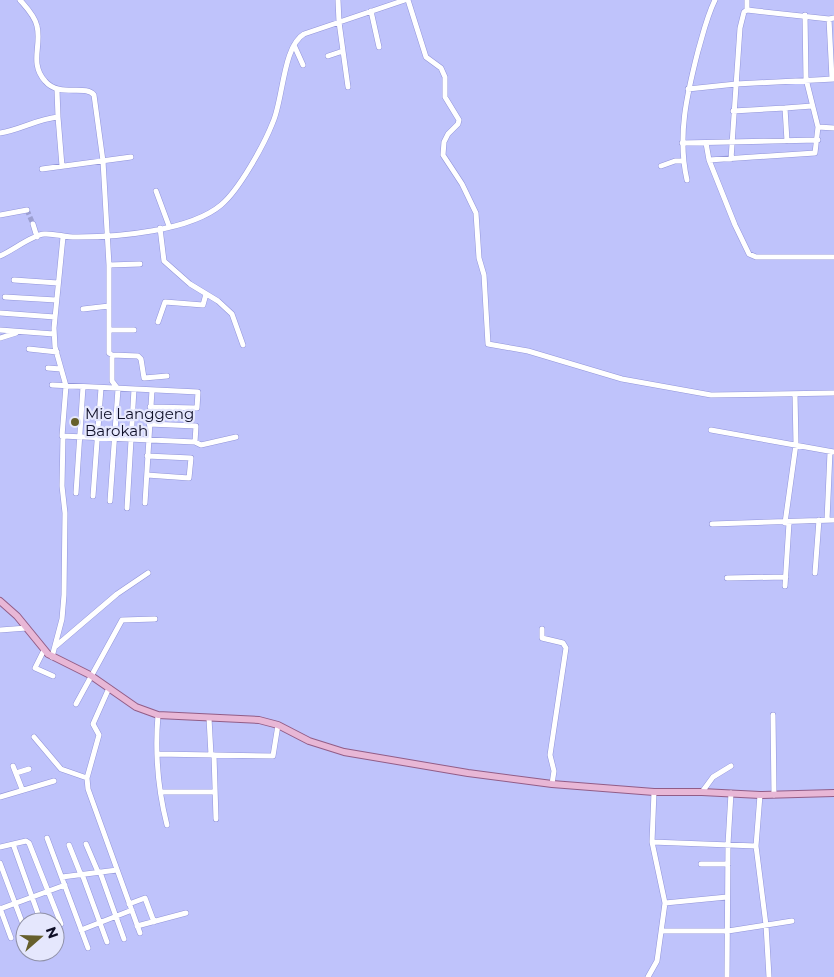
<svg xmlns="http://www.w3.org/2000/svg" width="834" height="977" viewBox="0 0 834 977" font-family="Montserrat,sans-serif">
	<rect width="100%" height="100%" fill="#bfc3fb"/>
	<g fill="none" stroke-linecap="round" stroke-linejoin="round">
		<path stroke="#9c9fd0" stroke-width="5" stroke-dasharray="5 2.5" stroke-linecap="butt" d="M27 210 33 224"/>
		<defs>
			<path id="minor" d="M20 0C26 7 35 16 37 26 42 45 29 63 45 81 59 98 86 84 94 95L103 161 109 265V353L112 355 138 356 141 359 144 378 167 376
				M338 0 339 22 348 87
				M408 0 426 57 441 68 445 77V97L459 120 458 124 448 134 444 142 443 155 462 184 476 213 479 258 484 275 488 344 528 351 622 379 711 395 834 393
				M747 10 829 19
				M371 11 379 47
				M294 45 303 65
				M328 56 343 51
				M832 79 829 19 834 18
				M688 89 736 84 834 79
				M57 90 58 117
				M733 111 785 108
				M818 127 834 128
				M0 133C20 130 37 119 58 117L62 166
				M787 141 785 108 812 106
				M682 143 818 140
				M706 143 709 160 735 225 749 254 756 257H834
				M731 159 740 28 744 12 747 10V0
				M709 160 815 153 818 127 806 79 805 15
				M661 166 675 161H683
				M42 169 131 157
				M687 180C677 136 687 94 698 51 703 34 707 16 715 0
				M156 191 169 226
				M0 215 27 210
				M33 224 37 237
				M160 228 164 261 190 284 218 301 232 314 243 345
				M63 237 54 328 55 347 66 386 62 436 195 442 201 445 236 437
				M0 256C12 251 32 235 44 234 55 233 67 238 78 237 118 237 190 231 221 205 239 190 264 145 273 122 283 100 283 46 304 34L405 0
				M109 265 140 264
				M14 280 58 283
				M5 297 56 300
				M83 309 109 306
				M0 313 55 317
				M158 322 165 302 203 305 206 294
				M0 330 54 334
				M109 330H134
				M0 338 16 333
				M29 349 57 352
				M48 368 61 369
				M52 385 198 392 197 408 150 407
				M149 424 196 426 195 442
				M711 430 834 452
				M147 475 189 478 191 458 147 456
				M76 493 83 387
				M93 496 101 388
				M110 501 118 389 112 381V355
				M145 503 152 390
				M127 508 134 389
				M827 520 830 452
				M785 523 796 444 795 394
				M712 524 834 520
				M815 573 819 520
				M727 578 786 577
				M785 586 789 523
				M542 629V638L563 643 566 648 550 755 554 771 552 784
				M0 630 27 628
				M56 646 117 594 148 573
				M44 650 35 668 53 676
				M52 657 62 619 64 595 65 513 62 486 63 436
				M109 688 93 724 99 735 87 778 88 789 140 933
				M76 704 122 620 155 619
				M158 715C155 751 158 790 167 825
				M773 715 774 795
				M209 718 211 755
				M34 737 61 769 87 778
				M157 754 273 756 278 725
				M214 755 216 819
				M13 766 22 789
				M16 773 29 769
				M161 792H215
				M702 792 713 777 731 766
				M760 795 756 846 766 925 769 977
				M0 797 54 781
				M47 838 88 948
				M652 842 756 846
				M13 844 41 922
				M86 844 98 872
				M69 845 81 875
				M0 847 26 841 29 843 61 924
				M0 863 25 930
				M701 864H728
				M100 872 124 939
				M82 874 107 942
				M62 877 117 870
				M665 903 727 897
				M129 904 145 898 154 922
				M0 908 11 938
				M0 909 65 885
				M137 926 186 913
				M81 930 132 910
				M662 931H728L792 921
				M648 977 657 961 665 903 652 842 654 792
				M727 977 728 844 731 793"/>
			<path id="major" d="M0 601 17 616 48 654 90 675 136 707 158 715 259 720 278 725 309 741 344 752 468 773 552 784 654 792H702L760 795 834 793"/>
		</defs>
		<use href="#minor" stroke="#9295d9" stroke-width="6"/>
		<use href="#major" stroke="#925d87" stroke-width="8"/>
		<use href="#minor" stroke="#fff" stroke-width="5"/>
		<use href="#major" stroke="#e8b7d6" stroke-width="6"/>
	</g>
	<circle fill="#665f2c" stroke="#e5e7fd" stroke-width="2" cx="75" cy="422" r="5"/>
	<g text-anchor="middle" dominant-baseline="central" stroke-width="4.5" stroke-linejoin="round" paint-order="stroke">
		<g font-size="15" fill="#0e0e26" stroke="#e5e7fd" text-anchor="start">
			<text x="85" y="413">Mie Langgeng<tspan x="85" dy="17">Barokah</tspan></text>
		</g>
	</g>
	<g transform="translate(40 937) rotate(70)"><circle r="24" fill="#e5e7fd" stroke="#8f90a7"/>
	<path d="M0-4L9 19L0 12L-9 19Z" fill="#665f2c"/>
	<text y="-8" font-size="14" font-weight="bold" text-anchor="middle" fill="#0e0e26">N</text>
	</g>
</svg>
